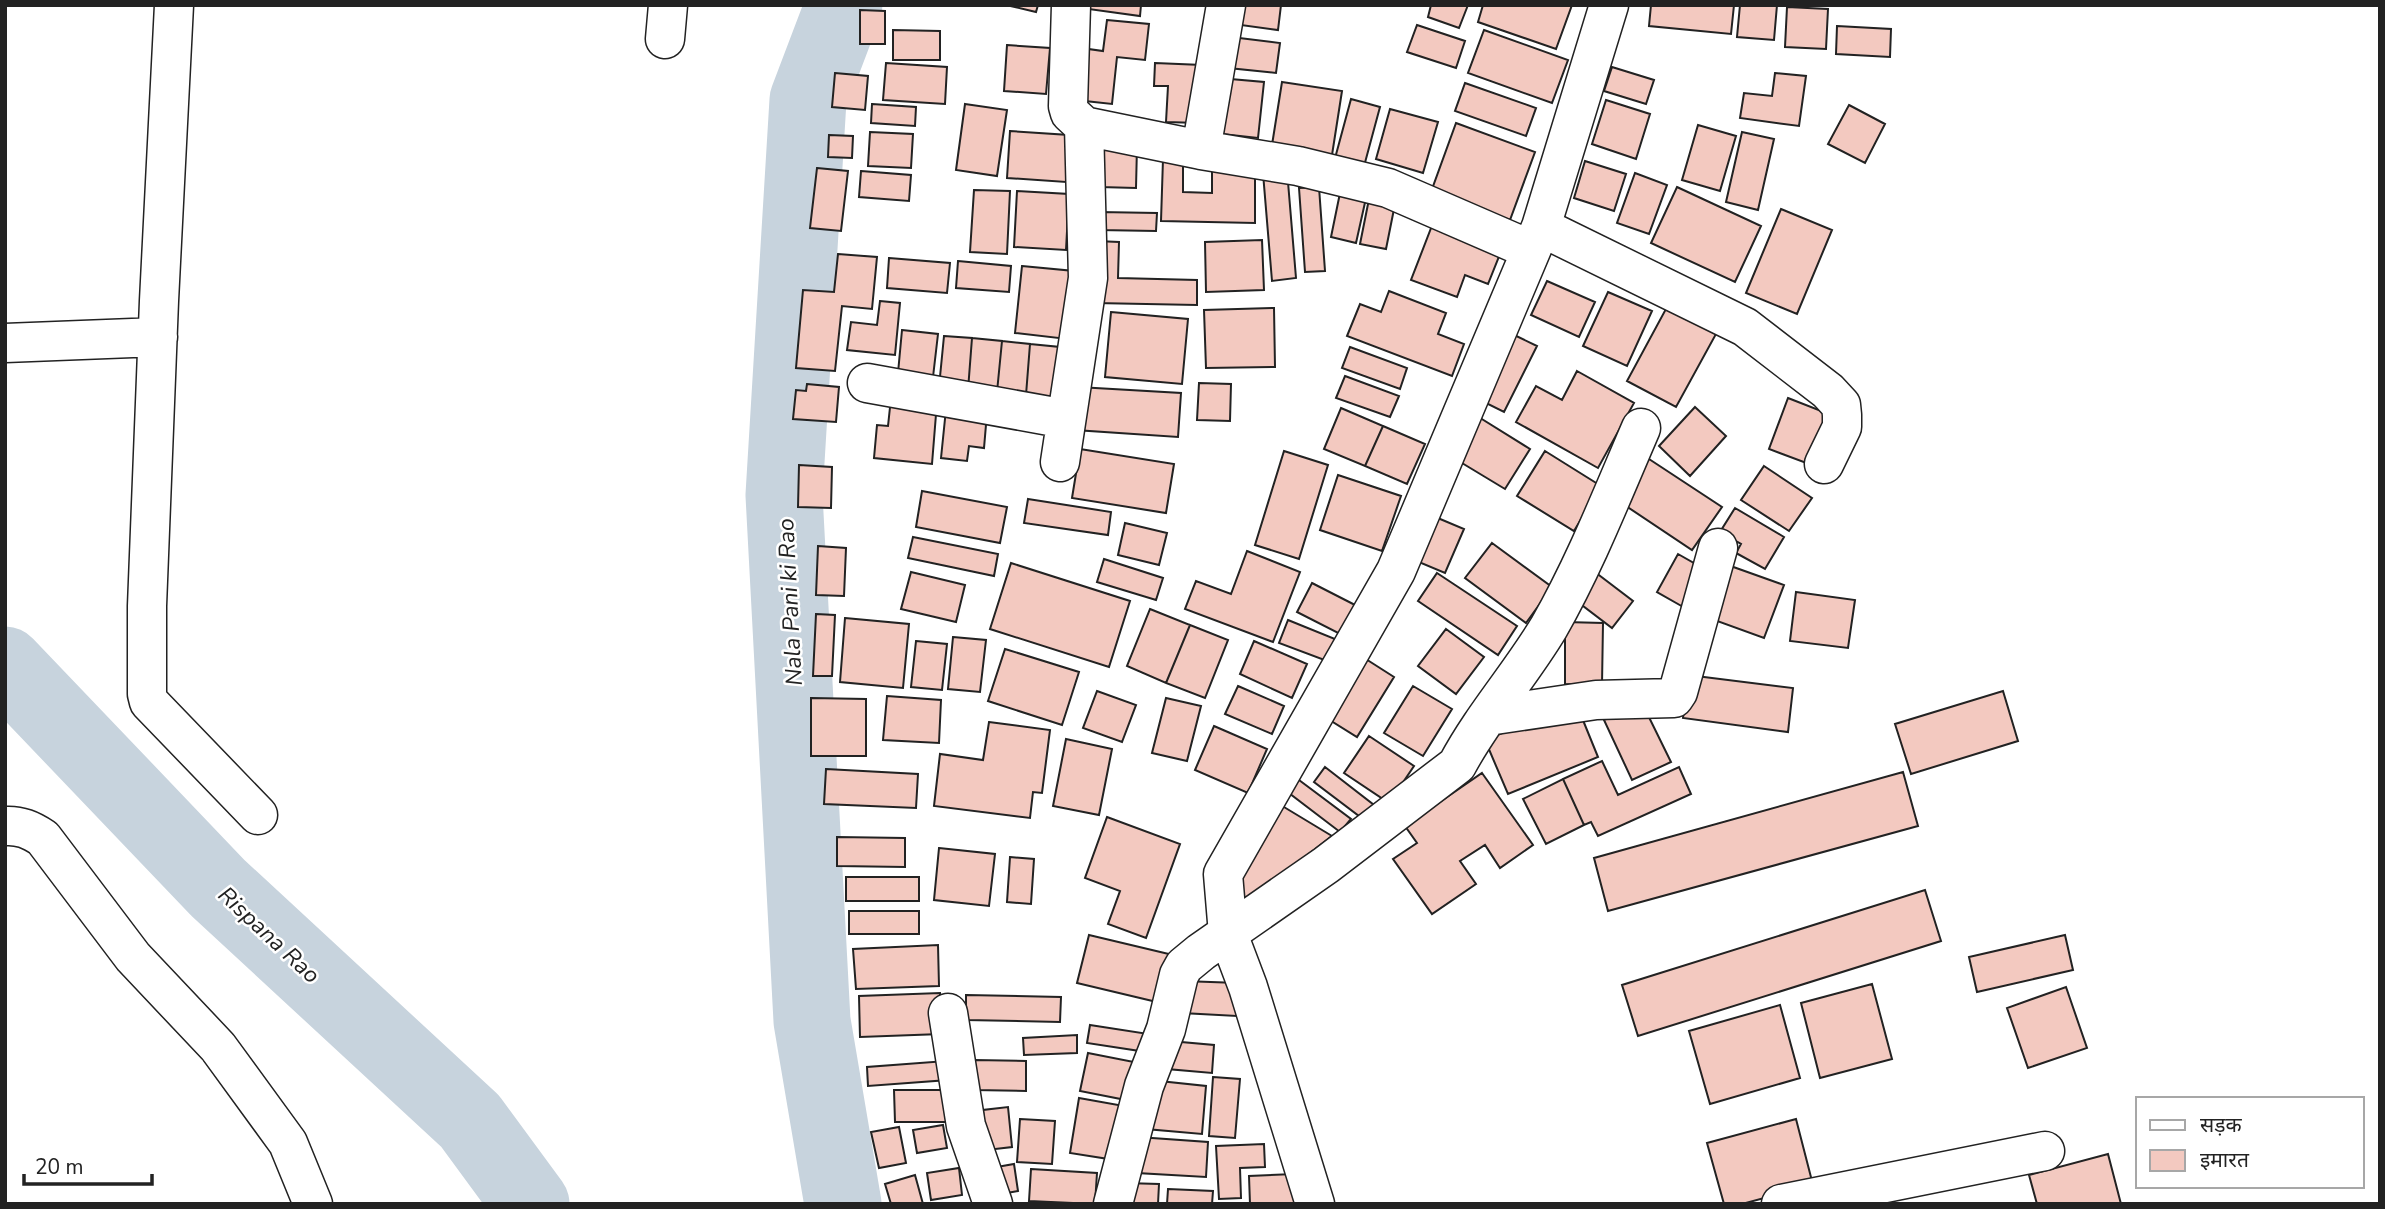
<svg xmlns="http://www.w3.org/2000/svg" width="2385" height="1209" viewBox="0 0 2385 1209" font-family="'Nunito Sans','Noto Sans Devanagari',sans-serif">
	<rect width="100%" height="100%" fill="#fff"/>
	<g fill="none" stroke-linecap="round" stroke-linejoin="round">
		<path stroke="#c7d3dd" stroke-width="77" d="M5 665 218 888 470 1121 531 1204
			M843 1204 812 1021 784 495 808 100 844 5"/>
	</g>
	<path fill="#f3c9c0" stroke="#222" stroke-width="2" d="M1006 5H1038L1036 12Z
		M1081 5H1141L1140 16 1081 8Z
		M1229 5H1281L1278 30 1226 23Z
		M1468 5 1459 28 1428 17 1431 5Z
		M1483 5H1572L1556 49 1478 22Z
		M1651 5H1734L1731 34 1649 26Z
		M1740 5H1777L1774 40 1737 37Z
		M1787 7 1828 9 1826 49 1785 47Z
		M860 10 885 11V44H860Z
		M1107 20 1149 24 1145 60 1117 57 1112 104 1076 100 1081 48 1103 51Z
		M1417 25 1465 41 1456 68 1407 52Z
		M1837 26 1891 29 1890 57 1836 54Z
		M893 30 940 31V60H893Z
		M1484 30 1568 60 1552 103 1468 73Z
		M1223 36 1280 43 1276 73 1219 67Z
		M1007 45 1050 48 1046 94 1004 91Z
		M886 63 947 67 945 104 883 100Z
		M1155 63 1202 65 1199 123 1166 122 1168 86H1154Z
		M1612 67 1654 80 1646 104 1604 91Z
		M835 73 868 76 865 110 832 107Z
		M1775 73 1806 76 1799 126 1740 118 1744 93 1772 96Z
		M1219 78 1264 82 1258 138 1213 133Z
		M1282 82 1342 91 1332 155 1272 145Z
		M1465 83 1536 108 1526 136 1455 111Z
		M1351 99 1380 107 1363 170 1334 162Z
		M1606 100 1650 114 1636 159 1592 144Z
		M872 104 916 107 915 126 871 123Z
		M965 104 1007 110 997 176 956 170Z
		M1849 105 1885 124 1865 163 1828 144Z
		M1390 109 1438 122 1423 173 1376 159Z
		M1456 123 1535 152 1510 220 1431 192Z
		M1698 125 1736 136 1720 191 1682 180Z
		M1010 131 1069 135 1066 182 1007 178Z
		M870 132 913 134 911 168 868 166Z
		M1742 132 1774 139 1758 210 1726 202Z
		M829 135 853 136 852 158 828 157Z
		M1101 146H1137L1136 188 1100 187Z
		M1163 159 1183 160V192L1212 193V160H1255V223L1161 221Z
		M1585 161 1626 174 1614 211 1574 198Z
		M817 168 848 171 841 231 810 228Z
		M1287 170 1296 278 1272 281 1263 173Z
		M861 171 911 175 909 201 859 197Z
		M1635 173 1667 185 1649 234 1617 223Z
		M1319 187 1325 271 1305 272 1299 188Z
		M1677 187 1761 226 1735 282 1651 243Z
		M974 190 1010 191 1007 254 970 252Z
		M1017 191 1069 194 1066 250 1014 247Z
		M1340 193 1366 198 1356 243 1331 237Z
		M1369 199 1395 204 1386 249 1360 244Z
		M1781 209 1832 230 1797 314 1746 293Z
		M1099 212 1157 213 1156 231 1099 230Z
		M1433 223 1502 249 1488 284 1465 275 1457 297 1411 280Z
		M1262 240 1264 290 1206 292 1205 242Z
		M1096 241 1119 242 1118 278 1197 280V305L1095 303Z
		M838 254 877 257 872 309 842 306 835 371 796 368 803 290 834 292Z
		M889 258 950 263 947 293 887 288Z
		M958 261 1011 266 1009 292 956 288Z
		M1022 266 1074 271 1067 339 1015 333Z
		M1547 281 1595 302 1579 337 1531 315Z
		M1389 291 1446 313 1438 334 1464 344 1452 376 1347 336 1360 304 1381 312Z
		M1608 292 1652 311 1627 366 1583 346Z
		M880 301 900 303 895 355 847 350 851 322 877 325Z
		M1667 307 1716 334 1676 407 1627 381Z
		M1274 308 1275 367 1206 368 1204 310Z
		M1111 312 1188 319 1182 384 1105 377Z
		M902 330 938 334 933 377 898 373Z
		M1510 333 1537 346 1504 412 1478 399Z
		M944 336 972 338 968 390 939 387Z
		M972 338 1002 341 997 392 968 390Z
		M1002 341 1030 344 1026 395 997 392Z
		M1030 344 1060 347 1055 398 1026 395Z
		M1350 347 1407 368 1400 389 1342 368Z
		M1577 371 1634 403 1598 468 1516 422 1536 386 1562 400Z
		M1345 376 1399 396 1390 417 1336 398Z
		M1199 383 1231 384 1230 421 1197 420Z
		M807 384 839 387 836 422 793 419 796 390 806 391Z
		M1078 387 1181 393 1178 437 1075 430Z
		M891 398 937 402 932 464 874 458 877 425 888 426Z
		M1788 398 1829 414 1809 464 1769 449Z
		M1695 407 1726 436 1690 476 1659 446Z
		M1341 408 1383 426 1365 466 1324 449Z
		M946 409 987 413 984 448 969 446 967 461 941 458Z
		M1477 416 1530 449 1505 489 1452 457Z
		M1383 426 1425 444 1407 484 1365 466Z
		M1080 449 1174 464 1166 513 1072 498Z
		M1284 451 1328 465 1299 559 1255 545Z
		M1545 451 1601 486 1574 531 1517 496Z
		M1649 459 1722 507 1692 550 1620 502Z
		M799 465 832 467 831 508 798 507Z
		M1764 466 1812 498 1789 531 1741 500Z
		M1338 475 1401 496 1382 551 1320 530Z
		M922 491 1007 507 1000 543 916 527Z
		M1028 499 1111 512 1108 535 1024 523Z
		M1735 508 1784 537 1765 569 1736 553 1741 544 1720 532Z
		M1433 516 1464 529 1445 573 1414 560Z
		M1125 523 1167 533 1159 565 1118 555Z
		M913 537 998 554 994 576 908 558Z
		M1492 543 1552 587 1526 623 1465 578Z
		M818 546 846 548 844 596 816 595Z
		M1247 551 1300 572 1273 642 1185 609 1196 581 1231 594Z
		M1678 554 1706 570 1685 608 1657 592Z
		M1104 559 1163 578 1156 600 1097 582Z
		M1011 563 1130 601 1109 667 990 629Z
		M1725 564 1784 585 1764 638 1706 617Z
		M1591 569 1633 601 1612 628 1570 596Z
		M911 572 965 585 956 622 901 609Z
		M1437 573 1517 626 1498 655 1418 601Z
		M1312 583 1359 607 1344 636 1297 612Z
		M1796 592 1855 600 1848 648 1790 641Z
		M1150 609 1190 625 1166 683 1127 666Z
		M816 614 835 615 832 676H813Z
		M845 618 909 624 903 688 840 682Z
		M1288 620 1335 639 1327 661 1279 643Z
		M1565 622 1603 623 1602 685 1565 684Z
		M1190 625 1228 640 1205 698 1166 683Z
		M1446 629 1484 657 1456 694 1418 666Z
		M953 637 986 640 980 692 948 689Z
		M916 641 947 644 942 690 911 687Z
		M1254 641 1307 664 1292 698 1240 674Z
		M1005 649 1079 672 1062 725 988 701Z
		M1358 654 1394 677 1357 737 1320 714Z
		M1688 675 1793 688 1788 732 1683 718Z
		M1238 686 1284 706 1272 734 1225 714Z
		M1413 686 1452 709 1423 756 1384 733Z
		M1097 691 1136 705 1122 742 1083 728Z
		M2003 691 2018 741 1911 774 1895 724Z
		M887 696 941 700 939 743 883 740Z
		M811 698 866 699V756H811Z
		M1166 698 1201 706 1187 761 1152 753Z
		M1576 703 1598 757 1508 794 1485 740Z
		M1642 703 1671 762 1632 780 1604 720Z
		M989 722 1050 730 1042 793 1033 792 1030 818 934 806 940 754 983 760Z
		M1214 726 1267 749 1248 793 1195 770Z
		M1369 736 1414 766 1389 803 1344 773Z
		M1066 739 1112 749 1099 815 1053 806Z
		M1602 761 1618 795 1679 767 1691 794 1598 836 1591 822 1584 825 1563 779Z
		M1325 767 1374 805 1363 819 1314 782Z
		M826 769 918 774 916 808 824 804Z
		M1903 772 1918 826 1608 911 1594 858Z
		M1482 773 1533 845 1500 868 1485 845 1460 861 1476 884 1432 914 1393 859 1417 843 1405 826Z
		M1295 777 1351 819 1340 832 1285 790Z
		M1563 779 1584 825 1546 844 1523 799Z
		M1274 801 1332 836 1243 905 1229 897Z
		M1107 817 1180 844 1146 938 1108 924 1120 891 1085 878Z
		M837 837 905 838V867L837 866Z
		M939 848 995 854 989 906 934 900Z
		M1010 857 1034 859 1031 904 1007 902Z
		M846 877H919V901H846Z
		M1925 890 1941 941 1638 1036 1622 985Z
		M849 911H919V934H849Z
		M1089 935 1173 955 1161 1003 1077 983Z
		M2065 935 2073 970 1977 992 1969 957Z
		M938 945 939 986 856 989 853 949Z
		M1183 981 1238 983 1237 1016 1182 1013Z
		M1872 984 1892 1059 1820 1078 1801 1003Z
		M2066 987 2087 1048 2028 1068 2007 1008Z
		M940 993 941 1034 860 1037 859 996Z
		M966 995 1061 997 1060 1022 966 1020Z
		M1780 1005 1800 1078 1710 1104 1689 1031Z
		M1090 1025 1155 1035 1153 1053 1087 1043Z
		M1077 1035V1053L1024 1055 1023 1038Z
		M1170 1041 1214 1045 1212 1073 1167 1069Z
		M1088 1053 1144 1064 1136 1102 1080 1091Z
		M974 1060 1026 1061V1091L974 1090Z
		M946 1061 948 1080 868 1086 867 1067Z
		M1213 1077 1240 1079 1235 1138 1209 1136Z
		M1150 1080 1206 1086 1202 1134 1146 1129Z
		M894 1090H949L950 1122H895Z
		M1079 1098 1124 1106 1115 1160 1070 1153Z
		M1008 1107 1012 1147 987 1150 983 1110Z
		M1020 1119 1055 1121 1052 1164 1017 1162Z
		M1796 1119 1813 1185 1742 1204H1724L1707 1143Z
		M943 1125 947 1148 917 1153 913 1130Z
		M899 1127 906 1163 879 1168 871 1132Z
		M1138 1137 1208 1142 1206 1177 1137 1173Z
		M1264 1144 1265 1167 1240 1168 1241 1198 1219 1199 1216 1146Z
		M2108 1154 2121 1204H2037L2029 1175Z
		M1014 1164 1018 1191 996 1195 991 1168Z
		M959 1168 962 1195 931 1200 927 1173Z
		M1031 1169 1097 1173 1095 1204 1029 1201Z
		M1294 1174 1295 1203 1250 1204 1249 1176Z
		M915 1175 923 1204H891L885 1184Z
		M1125 1183 1159 1184 1158 1204H1124Z
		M1168 1189 1213 1191 1212 1204H1167Z"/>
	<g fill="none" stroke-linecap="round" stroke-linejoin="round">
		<defs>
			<path id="street" d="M174 5 159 301 147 606V694L149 702 258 815
				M665 39 668 5
				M1084 126 1201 150 1298 166 1388 188 1531 250
				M1201 150 1226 5
				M1541 227 1745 327 1828 391 1841 405 1842 415V427L1824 464
				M5 343 158 337
				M867 383 1066 419
				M1060 462 1088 278 1084 126 1070 113 1068 106 1071 5
				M1488 716 1596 700 1674 698 1678 692 1718 548
				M5 826C20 825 31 830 43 838L133 957 218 1047 288 1143 313 1204
				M948 1013 966 1126 993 1204
				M1113 1204 1144 1086 1166 1029 1179 975 1184 966 1201 952 1326 865 1457 765C1483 716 1521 674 1549 627 1585 564 1612 495 1641 428
				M1315 1204 1248 987 1228 934 1223 874 1396 571 1541 227 1609 5
				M1781 1204 2045 1151"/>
		</defs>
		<use href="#street" stroke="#222" stroke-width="41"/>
		<use href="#street" stroke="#fff" stroke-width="38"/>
	</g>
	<g text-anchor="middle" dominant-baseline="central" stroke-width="5" stroke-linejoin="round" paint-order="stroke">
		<g font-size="23" font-style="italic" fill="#222" stroke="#fff">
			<text transform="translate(790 602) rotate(-93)">Nala Pani ki Rao</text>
			<text transform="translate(269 935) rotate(43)">Rispana Rao</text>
		</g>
	</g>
	<rect width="2385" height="1209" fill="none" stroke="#222222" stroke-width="14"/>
	<rect x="2136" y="1097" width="228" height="91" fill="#ffffff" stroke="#a7a7a7" stroke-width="2"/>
	<rect x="2150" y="1120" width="35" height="10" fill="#ffffff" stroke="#a7a7a7" stroke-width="2"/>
	<text x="2200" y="1132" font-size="21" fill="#222222">सड़क</text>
	<rect x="2150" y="1150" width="35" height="21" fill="#f3c9c0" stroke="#a7a7a7" stroke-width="2"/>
	<text x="2200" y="1167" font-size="21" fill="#222222">इमारत</text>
	<path d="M24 1174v10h128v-10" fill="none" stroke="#222222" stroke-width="3.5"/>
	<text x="35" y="1174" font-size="21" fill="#222222" stroke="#ffffff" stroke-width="5" paint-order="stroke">20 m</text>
</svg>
